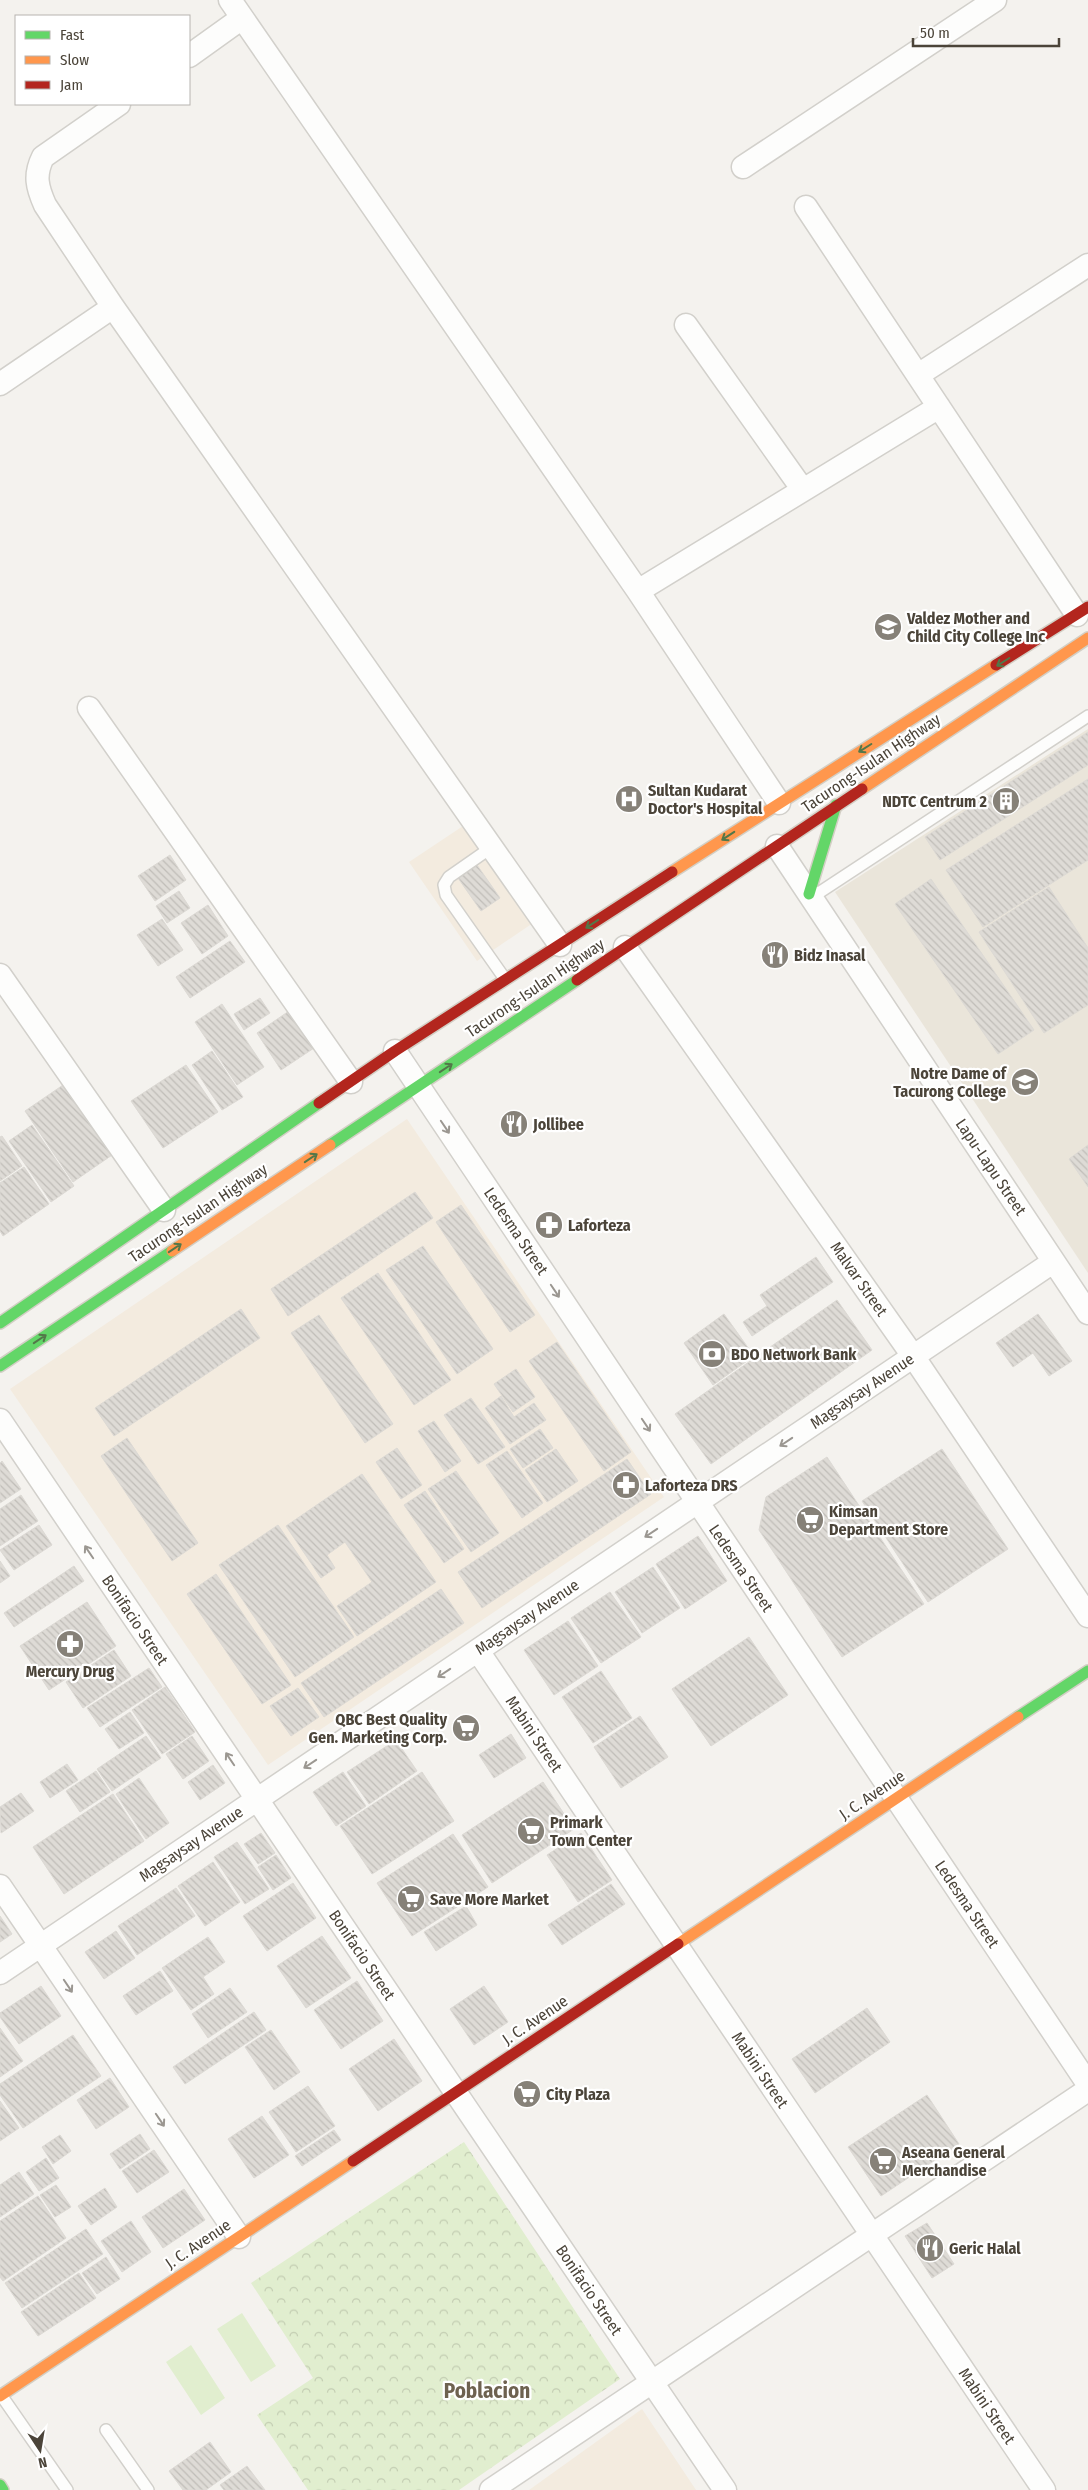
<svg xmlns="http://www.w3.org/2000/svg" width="1088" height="2490" viewBox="0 0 1088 2490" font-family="'Fira Sans Condensed',sans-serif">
	<defs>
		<pattern id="forest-crowns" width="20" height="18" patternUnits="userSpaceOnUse" patternTransform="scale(1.25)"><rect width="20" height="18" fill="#e1eecf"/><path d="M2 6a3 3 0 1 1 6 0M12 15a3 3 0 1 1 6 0" fill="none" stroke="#c3cdb2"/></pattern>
		<pattern id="building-back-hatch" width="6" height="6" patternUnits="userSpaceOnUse" patternTransform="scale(1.25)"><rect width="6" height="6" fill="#dedbd6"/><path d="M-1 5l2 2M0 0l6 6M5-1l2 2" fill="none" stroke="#c0bdb8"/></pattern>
	</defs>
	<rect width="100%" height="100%" fill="#f4f2ee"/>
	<path fill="#f3ebdf" d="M466 824 533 923 477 961 409 862Z
		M407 1119 664 1497 268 1765 10 1389Z
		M642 2409 696 2490H529Z"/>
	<path fill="#eae5da" d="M1088 729V1273L835 892Z"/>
	<path fill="#e1eecf" d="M242 2313 276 2366 251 2382 217 2329Z
		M191 2345 225 2398 201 2415 166 2362Z"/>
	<path fill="url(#forest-crowns)" d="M464 2142 620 2379 459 2490H308L257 2415 313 2378 251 2283Z"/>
	<path fill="url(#building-back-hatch)" stroke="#dcd9d4" d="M1088 732V765L940 860 925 837Z
		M1088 779V860L983 927 946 870Z
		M170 855 186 880 155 901 138 876Z
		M477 865 500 898 481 911 458 878Z
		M931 879 1034 1030 998 1054 895 904Z
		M1049 887 1088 948V1005L1044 1033 979 932Z
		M179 891 190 908 167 923 156 906Z
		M208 905 228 936 202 954 181 923Z
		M162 919 183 950 158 966 137 935Z
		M230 941 245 962 190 998 176 977Z
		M260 998 270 1013 244 1030 234 1014Z
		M222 1004 264 1067 237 1085 195 1022Z
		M289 1011 314 1048 281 1070 257 1033Z
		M212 1051 243 1097 222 1110 192 1065Z
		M186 1065 218 1112 163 1148 131 1101Z
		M66 1083 115 1153 73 1182 25 1111Z
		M32 1125 74 1186 51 1202 9 1141Z
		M2 1136 22 1166 0 1181V1137Z
		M1088 1145V1187L1069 1159Z
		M24 1167 49 1204 3 1236 0 1231V1183Z
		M415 1192 433 1218 288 1316 271 1289Z
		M461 1205 535 1315 510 1332 436 1222Z
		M423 1246 493 1349 457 1374 386 1270Z
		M816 1257 833 1282 752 1336 743 1322 767 1306 760 1295Z
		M378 1273 451 1380 414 1405 341 1298Z
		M837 1300 872 1350 711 1464 675 1414Z
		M241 1309 260 1338 114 1436 95 1408Z
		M724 1314 754 1356 713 1385 684 1343Z
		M1038 1314 1072 1361 1049 1376 1033 1353 1013 1367 996 1343Z
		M319 1315 393 1424 365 1443 291 1333Z
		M557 1342 631 1452 604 1471 529 1361Z
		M516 1369 535 1397 513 1412 494 1384Z
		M501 1396 514 1417 534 1403 546 1420 510 1444 485 1408Z
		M471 1398 505 1447 478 1464 444 1415Z
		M434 1421 461 1461 445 1472 418 1431Z
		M540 1429 553 1448 523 1468 510 1449Z
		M127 1438 198 1543 172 1561 101 1456Z
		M397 1448 422 1485 401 1499 376 1462Z
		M556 1449 578 1481 547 1502 525 1470Z
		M942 1449 1008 1549 928 1602 862 1501Z
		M507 1451 543 1503 522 1518 486 1465Z
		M827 1457 924 1604 842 1657 759 1530 766 1497Z
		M627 1459 651 1494 482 1608 458 1572Z
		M2 1461 21 1489 0 1503V1463Z
		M456 1471 499 1533 471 1552 428 1489Z
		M362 1474 436 1582 357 1636 337 1606 372 1582 345 1542 327 1555 335 1568 321 1578 286 1526Z
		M425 1491 464 1549 444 1563 404 1505Z
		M21 1495 38 1521 0 1546V1509Z
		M39 1525 52 1545 14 1570 0 1550Z
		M278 1525 354 1637 295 1677 219 1565Z
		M698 1536 727 1581 685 1609 656 1564Z
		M0 1561 10 1576 0 1583Z
		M74 1566 84 1581 14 1627 4 1613Z
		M653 1567 680 1608 642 1633 615 1592Z
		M216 1574 291 1685 262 1704 187 1594Z
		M441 1589 464 1623 324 1717 301 1683Z
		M610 1592 641 1637 601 1663 571 1618Z
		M87 1602 116 1646 49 1690 20 1646Z
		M568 1621 598 1666 554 1695 524 1650Z
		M749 1637 788 1695 711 1746 672 1689Z
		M114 1650 131 1676 83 1708 66 1682Z
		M149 1668 162 1687 100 1727 87 1708Z
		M601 1671 632 1718 593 1743 562 1697Z
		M165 1687 195 1732 162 1754 132 1710Z
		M298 1688 319 1717 291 1736 270 1706Z
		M130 1712 144 1733 119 1749 105 1729Z
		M640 1716 668 1757 621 1788 594 1747Z
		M511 1734 526 1758 494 1778 479 1755Z
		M146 1736 161 1758 112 1791 97 1769Z
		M192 1736 209 1761 183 1779 166 1754Z
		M396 1740 417 1771 369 1804 347 1772Z
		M67 1764 78 1780 50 1798 40 1782Z
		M213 1765 225 1783 200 1800 188 1782Z
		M96 1771 110 1792 80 1812 66 1791Z
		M343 1772 366 1806 336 1826 313 1792Z
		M422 1772 454 1821 372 1874 340 1826Z
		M139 1778 169 1823 146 1839 116 1794Z
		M543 1782 574 1829 492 1883 462 1835Z
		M21 1793 34 1811 1 1833 0 1807Z
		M113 1794 144 1841 64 1894 33 1847Z
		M261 1833 275 1853 258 1864 244 1844Z
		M581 1833 612 1880 578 1902 547 1855Z
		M453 1834 488 1887 412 1936 377 1883Z
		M237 1842 269 1889 245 1904 214 1857Z
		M276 1855 291 1878 273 1890 258 1867Z
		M213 1862 240 1902 205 1926 178 1886Z
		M293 1883 316 1918 267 1951 243 1916Z
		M611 1884 625 1904 562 1945 548 1925Z
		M176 1888 195 1916 137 1955 118 1926Z
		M466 1906 477 1925 436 1951 424 1932Z
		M0 1916 12 1934 0 1942Z
		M116 1931 135 1958 104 1979 85 1952Z
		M322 1936 351 1978 306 2008 277 1966Z
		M208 1937 225 1962 203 1977 214 1994 191 2010 162 1968Z
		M160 1971 173 1991 136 2015 123 1996Z
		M357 1981 383 2021 341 2049 314 2010Z
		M41 1986 61 2016 19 2044 0 2017V2013Z
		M484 1986 508 2022 474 2045 450 2009Z
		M230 1988 247 2012 208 2038 192 2014Z
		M867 2008 890 2042 815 2093 792 2059Z
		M254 2012 266 2030 185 2084 173 2067Z
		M0 2028 23 2061 0 2077Z
		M271 2030 300 2072 274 2090 245 2047Z
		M73 2035 101 2076 23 2128 0 2095V2084Z
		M394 2039 422 2081 378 2111 349 2069Z
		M110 2078 129 2107 96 2129 77 2100Z
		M308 2086 335 2126 296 2152 269 2112Z
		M927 2095 959 2144 881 2196 848 2147Z
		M0 2101 19 2128 0 2141Z
		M262 2116 289 2155 254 2178 228 2139Z
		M334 2130 341 2140 302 2166 295 2156Z
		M140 2134 150 2149 120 2169 110 2154Z
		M60 2135 71 2151 53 2164 42 2147Z
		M154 2150 169 2172 137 2193 122 2171Z
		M46 2158 59 2178 39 2191 26 2172Z
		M19 2172 34 2194 0 2217V2185Z
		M56 2185 71 2207 55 2217 40 2195Z
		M105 2188 117 2207 91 2225 78 2206Z
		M184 2189 205 2220 163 2248 142 2217Z
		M38 2196 66 2238 3 2281 0 2277V2221Z
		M131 2221 151 2252 122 2272 101 2241Z
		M927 2223 954 2264 932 2278 905 2236Z
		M86 2229 103 2254 22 2308 5 2283Z
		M106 2257 120 2279 97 2294 82 2273Z
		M79 2273 96 2298 38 2336 21 2312Z
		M210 2442 231 2472 206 2490H183L169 2471Z
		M247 2466 265 2490H224L220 2485Z"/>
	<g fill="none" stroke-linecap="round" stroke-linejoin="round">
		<defs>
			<path id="lane" d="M492 847 449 877 444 885 446 895 505 979
				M814 896 1088 716
				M1 2395 67 2490
				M106 2430 148 2490"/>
			<path id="street" d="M230 0 638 591 779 803
				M189 56 242 18
				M119 104 43 157C34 175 37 187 45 205L113 307 560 945
				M743 167 995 0
				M806 207 1077 615
				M686 325 803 490
				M918 375 1088 265
				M0 384 113 307
				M638 591 939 407
				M89 708 351 1082
				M777 846 1088 1313
				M625 947 913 1356 1088 1616
				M0 975 164 1210
				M395 1051 1088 2084
				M0 1420 725 2490
				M478 1651 1044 2490
				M0 1886 239 2237
				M0 1973 1053 1262
				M491 2490 1088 2090"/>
			<path id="fast" d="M809 894 836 805
				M330 1145 577 980
				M0 1323 319 1103
				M0 1366 172 1251
				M1018 1717 1088 1671
				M0 2485 3 2490"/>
			<path id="slow" d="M862 789 1088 638
				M672 872 996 665
				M172 1251 330 1145
				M678 1944 1018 1717
				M0 2396 353 2161"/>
			<path id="jam" d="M996 665 1088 607
				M577 980 862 789
				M319 1103 395 1051 672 872
				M353 2161 678 1944"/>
		</defs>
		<use href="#lane" stroke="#d2d0cb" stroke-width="14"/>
		<use href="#street" stroke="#d2d0cb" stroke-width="25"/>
		<use href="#fast" stroke="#d3cfc5" stroke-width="14"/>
		<use href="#slow" stroke="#d3cfc5" stroke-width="14"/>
		<use href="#jam" stroke="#d3cfc5" stroke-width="14"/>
		<use href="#lane" stroke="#fdfdfc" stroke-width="11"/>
		<use href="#street" stroke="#fdfdfc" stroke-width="22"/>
		<use href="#fast" stroke="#63d668" stroke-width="11"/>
		<use href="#slow" stroke="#ff974d" stroke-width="11"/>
		<use href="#jam" stroke="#b3261e" stroke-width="11"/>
	</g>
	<defs><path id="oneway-shaft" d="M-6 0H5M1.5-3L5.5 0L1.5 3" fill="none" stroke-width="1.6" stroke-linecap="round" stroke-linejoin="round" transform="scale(1.25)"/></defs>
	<g stroke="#537749">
		<use href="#oneway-shaft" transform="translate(1003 662) rotate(148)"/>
		<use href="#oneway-shaft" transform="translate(865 748) rotate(148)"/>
		<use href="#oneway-shaft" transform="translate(728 836) rotate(147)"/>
		<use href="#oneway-shaft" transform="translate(592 924) rotate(147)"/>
		<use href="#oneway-shaft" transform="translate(446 1068) rotate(-34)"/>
		<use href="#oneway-shaft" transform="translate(311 1158) rotate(-34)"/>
		<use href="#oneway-shaft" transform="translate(175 1248) rotate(-34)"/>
		<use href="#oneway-shaft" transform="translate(40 1339) rotate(-34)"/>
	</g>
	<g stroke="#9b9791">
		<use href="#oneway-shaft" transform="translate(445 1127) rotate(56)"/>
		<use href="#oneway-shaft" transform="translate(555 1291) rotate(56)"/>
		<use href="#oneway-shaft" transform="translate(646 1425) rotate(56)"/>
		<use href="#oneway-shaft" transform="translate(786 1442) rotate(146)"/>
		<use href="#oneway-shaft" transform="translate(651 1533) rotate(146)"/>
		<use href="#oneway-shaft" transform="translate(89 1552) rotate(-124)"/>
		<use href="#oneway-shaft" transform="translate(444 1673) rotate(146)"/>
		<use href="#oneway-shaft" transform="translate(230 1759) rotate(-124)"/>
		<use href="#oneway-shaft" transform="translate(310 1764) rotate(146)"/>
		<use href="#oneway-shaft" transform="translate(68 1986) rotate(56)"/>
		<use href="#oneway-shaft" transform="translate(160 2120) rotate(56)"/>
	</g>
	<defs>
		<symbol id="school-disc" viewBox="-11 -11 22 22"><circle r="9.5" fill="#868178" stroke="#fff"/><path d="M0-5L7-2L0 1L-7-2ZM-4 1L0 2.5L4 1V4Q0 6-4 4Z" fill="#fff"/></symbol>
		<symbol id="hospital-disc" viewBox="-11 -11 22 22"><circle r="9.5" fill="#868178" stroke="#fff"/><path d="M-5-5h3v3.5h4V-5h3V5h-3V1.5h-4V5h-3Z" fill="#fff"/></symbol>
		<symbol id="building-disc" viewBox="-11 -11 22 22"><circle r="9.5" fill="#868178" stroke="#fff"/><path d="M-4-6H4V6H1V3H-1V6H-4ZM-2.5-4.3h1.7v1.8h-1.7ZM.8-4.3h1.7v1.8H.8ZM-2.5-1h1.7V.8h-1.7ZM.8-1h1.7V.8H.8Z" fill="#fff"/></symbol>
		<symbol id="restaurant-disc" viewBox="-11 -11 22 22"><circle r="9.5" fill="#868178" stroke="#fff"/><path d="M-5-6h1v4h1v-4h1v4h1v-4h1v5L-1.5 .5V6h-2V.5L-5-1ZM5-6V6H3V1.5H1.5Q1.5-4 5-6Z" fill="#fff"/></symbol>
		<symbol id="university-disc" viewBox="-11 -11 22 22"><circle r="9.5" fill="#868178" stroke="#fff"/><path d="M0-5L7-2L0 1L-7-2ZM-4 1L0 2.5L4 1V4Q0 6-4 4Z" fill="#fff"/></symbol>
		<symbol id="pharmacy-disc" viewBox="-11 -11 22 22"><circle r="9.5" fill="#868178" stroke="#fff"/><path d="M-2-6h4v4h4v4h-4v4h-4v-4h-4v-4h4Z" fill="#fff"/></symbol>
		<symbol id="bank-disc" viewBox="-11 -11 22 22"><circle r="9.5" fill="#868178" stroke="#fff"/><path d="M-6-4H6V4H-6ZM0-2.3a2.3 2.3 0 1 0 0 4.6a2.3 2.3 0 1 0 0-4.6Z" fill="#fff"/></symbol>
		<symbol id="supermarket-disc" viewBox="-11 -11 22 22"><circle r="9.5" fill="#868178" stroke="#fff"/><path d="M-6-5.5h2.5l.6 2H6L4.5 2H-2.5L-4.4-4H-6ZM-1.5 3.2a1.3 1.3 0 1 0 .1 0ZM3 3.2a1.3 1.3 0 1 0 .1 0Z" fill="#fff"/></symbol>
	</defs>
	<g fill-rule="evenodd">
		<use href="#school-disc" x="872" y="611" width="32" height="32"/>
		<use href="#hospital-disc" x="613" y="783" width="32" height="32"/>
		<use href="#building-disc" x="990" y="785" width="32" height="32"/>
		<use href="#restaurant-disc" x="759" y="939" width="32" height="32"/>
		<use href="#university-disc" x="1009" y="1066" width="32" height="32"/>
		<use href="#restaurant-disc" x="498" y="1108" width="32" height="32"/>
		<use href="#pharmacy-disc" x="533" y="1209" width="32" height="32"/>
		<use href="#bank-disc" x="696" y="1338" width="32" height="32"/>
		<use href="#pharmacy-disc" x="610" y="1469" width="32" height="32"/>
		<use href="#supermarket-disc" x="794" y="1504" width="32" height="32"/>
		<use href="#pharmacy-disc" x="54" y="1628" width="32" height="32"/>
		<use href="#supermarket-disc" x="450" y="1712" width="32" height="32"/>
		<use href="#supermarket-disc" x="515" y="1815" width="32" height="32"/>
		<use href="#supermarket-disc" x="395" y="1883" width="32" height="32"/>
		<use href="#supermarket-disc" x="511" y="2078" width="32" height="32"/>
		<use href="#supermarket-disc" x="867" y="2145" width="32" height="32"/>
		<use href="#restaurant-disc" x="914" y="2232" width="32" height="32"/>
	</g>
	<g text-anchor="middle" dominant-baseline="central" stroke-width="4.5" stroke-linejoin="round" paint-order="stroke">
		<g font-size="16" font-weight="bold" fill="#4b4439" stroke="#fff" text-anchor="start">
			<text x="907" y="618">Valdez Mother and<tspan x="907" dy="18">Child City College Inc</tspan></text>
			<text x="648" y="790">Sultan Kudarat<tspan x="648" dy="18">Doctor's Hospital</tspan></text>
			<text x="987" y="801" text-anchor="end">NDTC Centrum 2</text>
			<text x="794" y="955">Bidz Inasal</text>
			<text x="1006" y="1073" text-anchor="end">Notre Dame of<tspan x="1006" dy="18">Tacurong College</tspan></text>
			<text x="533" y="1124">Jollibee</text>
			<text x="568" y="1225">Laforteza</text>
			<text x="731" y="1354">BDO Network Bank</text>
			<text x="645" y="1485">Laforteza DRS</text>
			<text x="829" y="1511">Kimsan<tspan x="829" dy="18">Department Store</tspan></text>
			<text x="70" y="1671" text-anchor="middle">Mercury Drug</text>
			<text x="447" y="1719" text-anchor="end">QBC Best Quality<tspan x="447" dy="18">Gen. Marketing Corp.</tspan></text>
			<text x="550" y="1822">Primark<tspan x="550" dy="18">Town Center</tspan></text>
			<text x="430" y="1899">Save More Market</text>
			<text x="546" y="2094">City Plaza</text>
			<text x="902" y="2152">Aseana General<tspan x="902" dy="18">Merchandise</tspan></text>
			<text x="949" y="2248">Geric Halal</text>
		</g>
		<g font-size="16" fill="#4b4439" stroke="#fff">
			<text transform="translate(871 763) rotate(-34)">Tacurong-Isulan Highway</text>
			<text transform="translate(535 988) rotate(-34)">Tacurong-Isulan Highway</text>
			<text transform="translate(991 1167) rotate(56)">Lapu-Lapu Street</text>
			<text transform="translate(198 1213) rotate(-34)">Tacurong-Isulan Highway</text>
			<text transform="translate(516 1231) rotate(56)">Ledesma Street</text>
			<text transform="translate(859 1279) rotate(55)">Malvar Street</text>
			<text transform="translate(862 1391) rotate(-34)">Magsaysay Avenue</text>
			<text transform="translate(741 1568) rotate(56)">Ledesma Street</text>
			<text transform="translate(527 1617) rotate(-34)">Magsaysay Avenue</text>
			<text transform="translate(135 1620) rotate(56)">Bonifacio Street</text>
			<text transform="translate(534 1734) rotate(56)">Mabini Street</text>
			<text transform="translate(872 1795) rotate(-34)">J. C. Avenue</text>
			<text transform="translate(191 1844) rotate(-34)">Magsaysay Avenue</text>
			<text transform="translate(967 1904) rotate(56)">Ledesma Street</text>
			<text transform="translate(362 1955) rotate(56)">Bonifacio Street</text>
			<text transform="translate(535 2020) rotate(-34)">J. C. Avenue</text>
			<text transform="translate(760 2070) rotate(56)">Mabini Street</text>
			<text transform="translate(198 2244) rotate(-34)">J. C. Avenue</text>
			<text transform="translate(589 2290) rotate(56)">Bonifacio Street</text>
			<text transform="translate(987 2406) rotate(56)">Mabini Street</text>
		</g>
		<g font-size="21" font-weight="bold" fill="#6e6250" stroke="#fff">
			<text x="487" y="2391">Poblacion</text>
		</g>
	</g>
	<rect x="15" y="15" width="175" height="90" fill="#ffffff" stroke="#b7b4b0"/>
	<rect x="25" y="31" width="25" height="8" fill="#63d668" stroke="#b7b4b0"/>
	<text x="60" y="40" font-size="15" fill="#4b4439">Fast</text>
	<rect x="25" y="56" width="25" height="8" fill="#ff974d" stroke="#b7b4b0"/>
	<text x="60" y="65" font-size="15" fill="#4b4439">Slow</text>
	<rect x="25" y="81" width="25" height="8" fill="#b3261e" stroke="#b7b4b0"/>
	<text x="60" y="90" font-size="15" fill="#4b4439">Jam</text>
	<g transform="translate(40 2450) rotate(168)" stroke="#ffffff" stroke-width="4" paint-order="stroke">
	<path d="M0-4L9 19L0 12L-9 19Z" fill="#4b4439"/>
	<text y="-8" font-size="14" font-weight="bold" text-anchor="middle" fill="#4b4439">N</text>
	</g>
	<path d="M913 38v8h146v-8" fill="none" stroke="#4b4439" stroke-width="2.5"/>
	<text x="920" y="38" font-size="15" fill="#4b4439" stroke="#ffffff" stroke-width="4" paint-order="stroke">50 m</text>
</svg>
